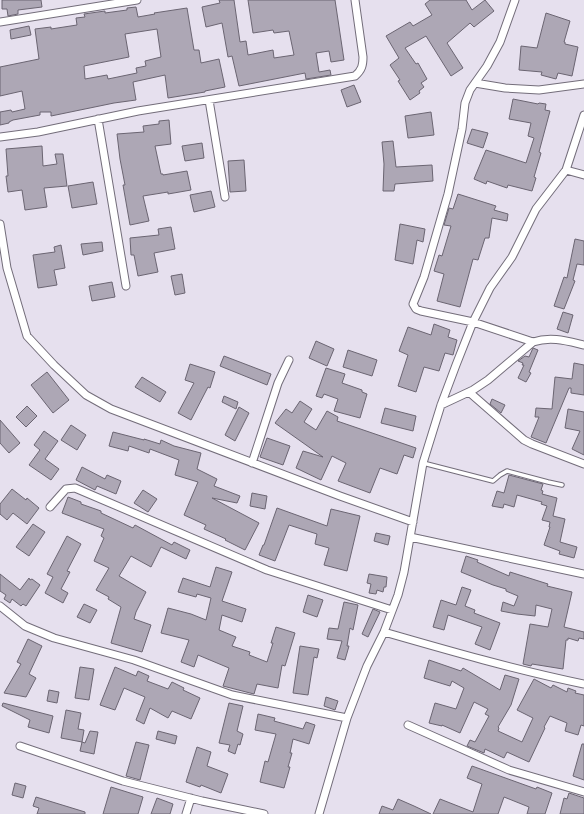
<svg xmlns="http://www.w3.org/2000/svg" width="584" height="814" viewBox="0 0 584 814" font-family="'Source Sans 3',sans-serif">
	<rect width="100%" height="100%" fill="#e6e0ee"/>
	<path fill="#ada7b5" stroke="#6b6572" fill-rule="evenodd" d="M2 0H41L42 7 18 10V14L8 16 7 9H2Z
		M219 0H234L240 42 246 41 248 55 273 50 274 58 294 55 289 31 274 33 273 30 253 33 248 0H335L344 60 331 62 329 51 316 53 319 72 330 70 331 75 306 79 305 73 239 86 232 56 228 57 222 23 206 27 202 7 220 3Z
		M430 0H466L472 10 485 0 494 11 474 27 470 23 447 43 463 68 451 76 426 36 405 48 416 64 418 63 427 79 421 83 424 87 419 91 420 93 410 100 398 81 400 80 390 65 399 58 386 36 410 22 413 26 432 15 425 4Z
		M136 7 138 17 155 14 154 13 187 8 194 50H199L201 63 219 59 225 87 205 91V92L168 98 165 75 133 82 136 100 114 103 51 116V112H40V115L13 120 9 122V123L0 125V112L11 110 12 112 25 109 22 91 0 96V67L39 59 35 29 51 27V29L77 25 76 18 85 17 84 14 105 11V13L127 10V8ZM157 29 161 57 145 61 146 66 136 68 137 73 108 79 107 75 85 79 84 66 129 57 125 34Z
		M546 13 570 21 564 42H565V44L578 47 572 76 558 73 556 79 541 75 542 72 519 70 521 46 537 48Z
		M29 26 31 35 11 39 10 30Z
		M354 85 361 102 347 107 341 90Z
		M513 99 538 104 539 103 546 104 545 110 550 111 539 152 541 153 534 177 536 178 532 191 508 185 507 188 487 181 486 184 474 179 486 150 526 163 534 138 528 136 531 123 509 119Z
		M431 112 434 135 408 138 405 116Z
		M169 120 171 144 155 146 161 174H163V175L187 171 191 190 168 194V192L143 196 149 221 130 225 123 185H125L120 159 117 134 144 132 143 126 159 124V121Z
		M472 129 488 133 483 148 467 143Z
		M393 141 396 167 432 165 433 181 395 184 394 191H383L384 164 382 142Z
		M202 143 204 158 185 161 182 146Z
		M42 146 43 166 57 164 55 154H63L67 186 44 188 47 207 25 210 22 190 8 192 6 176H8L6 149Z
		M244 160 246 191 230 192 228 161Z
		M93 182 97 204 72 208 68 186Z
		M211 191 215 207 194 212 190 195Z
		M458 194 496 206 494 210 508 214 507 221 492 218 489 238H485L478 260 473 259 460 307 437 301 444 274 434 271 439 255 442 256 451 226 444 225 449 208 453 209Z
		M400 224 425 229 423 242 417 240 413 264 395 260Z
		M171 227 175 249 154 253 158 272 138 276 134 255H131L130 238 159 235 158 229Z
		M575 239 584 241V265L577 264 573 280 575 281 564 309 554 306 564 277 567 278Z
		M102 242 103 251 83 255 81 244Z
		M61 245 65 268 54 270 57 285 38 288 33 255 55 252 54 247Z
		M182 274 185 293 175 295 171 276Z
		M112 282 115 297 92 301 89 286Z
		M563 312 573 315 568 333 557 329Z
		M434 324 450 330 448 337 457 340 453 355 445 353 439 371 424 367 416 392 398 386 408 355 399 351 408 327 431 335Z
		M316 341 334 349 327 366 309 358Z
		M533 348 538 350 529 372 531 373 526 382 518 378 524 365H522L523 363 518 361 525 356 529 357Z
		M348 350 377 360 372 376 343 367Z
		M224 356 271 374 267 385 220 366Z
		M574 363 584 365V395L571 393V388H569L546 443 531 437 539 417H535L536 408 552 409 555 377 572 379Z
		M190 364 215 372 210 388 208 387 191 420 178 413 194 383 185 380Z
		M326 368 345 374 342 383 362 390V392L367 394 360 418 334 411 338 399 324 394 322 398 316 396Z
		M47 372 69 400 53 413 31 385Z
		M142 377 166 392 160 402 135 387Z
		M224 396 238 402 236 409 222 402Z
		M492 399 505 405 501 413 490 404Z
		M300 401 312 409 304 422 316 430 327 411 338 417 337 421 416 448 413 458 404 455 397 474 380 468 370 493 338 481 346 463 332 456 321 480 296 468 303 451 323 457 275 423 286 409 292 413Z
		M27 406 37 416 26 427 16 417Z
		M239 407 249 413 235 441 225 435Z
		M385 408 416 416 413 431 381 423Z
		M568 409 584 412V455L572 449 580 431 565 428Z
		M0 420 20 443 9 453 0 443Z
		M71 425 86 435 77 450 61 440Z
		M44 431 58 441 45 459 59 469 51 480 29 465 40 450 34 445Z
		M113 432 144 440V439L160 444 161 440 174 446 201 453 197 469 217 479 214 486 240 496 237 503 212 498 259 523 245 550 225 540 226 539 204 529 206 525 184 515 198 482 175 475 179 460 150 449 149 453 129 446 128 451 109 446Z
		M267 438 290 446 283 465 260 457Z
		M82 467 105 479 107 475 121 481 116 494 97 486 95 490 76 480Z
		M509 475 543 484 541 490 543 491 542 494 557 498 553 516 565 519 560 542 577 547 574 558 559 554 560 551 544 545 550 527H549L550 522 542 520 547 506 541 504 542 502 517 495 514 507 504 504 503 508 492 506 497 491 504 493Z
		M12 489 26 500 27 498 39 508 27 524 13 513 7 520 0 514V504Z
		M143 490 157 499 148 512 134 503Z
		M252 493 267 496 265 509 250 506Z
		M68 497 81 502V504L101 511V513L133 528 135 525 172 545 174 542 190 550 186 559 161 547 151 567 131 556 119 576 146 592 136 612 134 619 151 625 142 652 111 643 121 607 108 599 109 597 96 590 109 568 94 561 104 538 101 536 104 529 62 513Z
		M277 508 327 526 331 509 360 516 347 571 324 565 329 548 315 544 317 534 289 525 275 561 259 555 263 545H264Z
		M33 524 45 532 29 556 16 547Z
		M376 533 390 536 388 545 374 541Z
		M67 536 81 544 67 571 70 572 61 589 68 593 63 603 45 593 53 577 47 574Z
		M466 556 478 560 477 562 509 576 510 572 548 584 547 586 572 592 564 627 584 632V639L579 638 578 641 568 638V640H566L563 669 532 664 531 666 523 664 530 624 548 627 552 609 536 605 535 616 517 614 501 611 503 602 514 606 518 596 506 591V589L493 585 461 572Z
		M216 567 232 572 222 601 246 609 242 622 222 615 219 630 236 637 232 646 250 652 249 655 267 662 273 643H271L276 627 295 633 285 666 282 665 278 688 257 684 254 694 223 686 229 668 198 655 194 667 181 662 189 640 161 633 168 608 191 614 206 620 211 598 197 594 196 597 178 592 183 578 210 587Z
		M0 574 20 590 29 578 30 580 32 579 40 585 26 606 23 604 21 606 12 599 10 603 4 599 6 595 0 591Z
		M369 574 387 577 386 587H384L383 592 377 590 376 594 369 593 371 584 367 583Z
		M462 587 471 590 465 606 475 610 474 613 500 623 490 650 475 644 482 627 448 615 444 630 433 627 441 600 456 605Z
		M308 595 323 600 317 617 303 612Z
		M344 602 358 605 353 630 350 628 347 646H349L345 660 337 658 342 641 327 639 329 628 338 629Z
		M84 604 97 610 90 623 77 617Z
		M373 609 380 612 368 637 362 634Z
		M28 639 42 646 29 674 36 678 26 697 4 693 21 664 17 662Z
		M300 646 319 649 317 658 314 657 308 695 293 693Z
		M429 660 461 671 463 668 500 690 505 675 519 679 511 705 498 727 499 728 498 731 522 742 533 718 517 710 534 679 551 688 553 685 567 692 568 688 576 691 575 693 584 695V726L581 725 578 735 565 731 567 723 550 716 544 727 545 728 529 762 507 752 504 758 485 749 484 753 467 746 470 740 475 742 489 716 485 714 488 709 474 702 460 733 442 725V726L429 723 435 703 456 709 464 688 452 681 450 686 424 678Z
		M80 667 94 669 89 700 75 698Z
		M115 667 136 676 138 671 149 676 147 681 168 689 172 682 184 688 183 690 200 698 191 719 172 711 168 718 150 708 144 724 136 720 145 697 124 688 115 710 100 705Z
		M49 690 59 692 57 703 47 701Z
		M326 697 338 701 335 710 324 706Z
		M3 703 53 716 49 733 28 727 30 720 2 706Z
		M229 703 243 706 237 731 243 734 240 745 238 744 235 754 228 751 230 745 219 743Z
		M66 710 81 713 78 729 84 730 82 742 61 738Z
		M258 714 275 718 274 721 303 729 306 722 315 725 309 744 293 739 290 753H292L288 767H290L284 788 260 782 265 761 268 762 276 734 255 730Z
		M90 731 98 732 94 754 80 751 82 742 85 743Z
		M158 731 177 736 175 744 156 739Z
		M136 742 149 745 140 780 126 776Z
		M582 744H584V780L573 776Z
		M197 747 211 752 207 766 228 774 221 793 201 785 200 787 186 782Z
		M472 766 536 789 537 787 552 793 545 814H527L529 807 504 797 498 814H433L440 799 473 812 482 784 467 778Z
		M15 783 26 786 23 798 12 795Z
		M111 787 143 797 138 814H103Z
		M569 793 584 798V814H560L564 798 567 799Z
		M36 797 85 812V814H37L39 808 33 806Z
		M157 798 173 804 170 814H151Z
		M398 799 414 806 431 814H379L382 806 393 810Z"/>
	<g fill="none" stroke-linecap="round" stroke-linejoin="round">
		<defs>
			<path id="lane" d="M423 463 493 481 500 475 507 471 548 482 562 485"/>
			<path id="street" d="M515 0 500 42 487 66 470 90 465 103 462 129 448 194 424 277 413 304 416 309 421 311 473 322 533 342
				M0 22 137 0
				M475 83 505 88 539 90 584 84
				M209 100 225 197
				M98 119 126 286
				M0 137 38 132 138 111 355 76C362 70 363 65 363 57L355 0
				M566 170 584 115
				M0 224 7 268 27 336 54 365 86 395 111 409 340 496 413 522
				M469 392 524 440 532 444 584 464
				M441 405 473 390 488 380 533 342C551 336 567 341 584 345
				M252 463 278 383 289 360
				M50 507 66 489 75 488 267 570 392 610
				M410 537 584 574
				M0 606 25 626 54 638 134 660 232 695 347 718
				M384 632C450 651 516 670 584 684
				M408 725 509 770 584 792
				M20 746 123 781 202 801 264 814
				M186 814 191 798
				M319 814 347 718 367 666 384 632 398 595 404 572 423 463 441 405 456 365 473 322 490 288 512 257 536 209 566 170 584 175"/>
		</defs>
		<use href="#lane" stroke="#736d7a" stroke-width="5.5"/>
		<use href="#street" stroke="#736d7a" stroke-width="9"/>
		<use href="#lane" stroke="#fff" stroke-width="3.5"/>
		<use href="#street" stroke="#fff" stroke-width="7"/>
	</g>
</svg>
